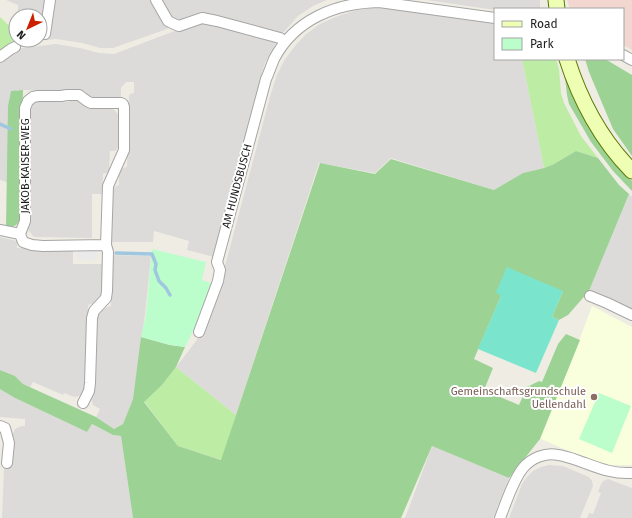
<svg xmlns="http://www.w3.org/2000/svg" width="632" height="518" viewBox="0 0 632 518" font-family="'Fira Sans',sans-serif">
	<rect width="100%" height="100%" fill="#efede3"/>
	<path fill="#dcdbda" d="M6 0H327L313 6 298 16 283 33 201 12 178 20 167 29 113 48H100L82 43 56 39 22 43V40H40V16H18V5Z
		M427 0H540V9H495V10Z
		M383 8 495 24V59H522L544 168 523 173 494 190 391 158 375 173 319 163 236 415 176 367 196 341 207 320 221 281 271 93 277 75 285 59 295 46 305 35 320 24 338 16 361 9Z
		M201 21 277 41 265 63 261 76 214 257 187 250 189 241 154 231 153 242H112L113 189 116 186 119 185V175L121 170 123 168 127 167 129 96 130 94 134 93V82H126L121 88V98L90 97 86 95 85 91 16 90 14 184 0 180V61L16 49 56 44 80 48 99 53 114 54Z
		M69 98 78 99 86 107H107L114 110 118 114 119 117 118 146V148L115 151H110L109 169 108 172 103 174 102 194H92V238L34 237 29 231 28 228 29 109 31 105 35 102 40 101 68 102Z
		M629 194 632 197V311L589 291Z
		M0 237 17 241V248L73 249V264H103L102 297 95 303 88 305 87 348 85 350V387L82 394 79 396 75 397 72 396 64 393 63 395 33 382 30 387 23 384 15 376 0 370Z
		M112 255 151 256 145 314 133 399 123 424 114 429 96 417 100 409 93 405 91 398 96 384 97 319 98 316 102 310 105 308 111 306Z
		M0 388 15 398 87 432 92 424 113 435 121 436 133 518H2L4 467H11L12 435 15 429 21 426H25V419L0 417Z
		M432 446 509 478 493 518H405Z
		M549 465 563 466 589 477 592 481 593 486 580 518H509L522 484 526 478 533 471 541 467Z
		M608 479 632 488V518H587L589 513 593 514 601 493 598 492 601 484 603 481Z"/>
	<path fill="#f2d7d1" d="M567 0H632V50L623 45V9H570Z"/>
	<path fill="#f9ffdc" d="M592 306 632 327V465H603L564 449 539 438 573 357Z"/>
	<path fill="#bdeda5" d="M0 17 16 32V40L0 51Z
		M522 59H556L559 69 561 93 564 103 581 136 598 158 576 151 554 164 544 168Z
		M176 367 236 415 222 460 178 446 144 401 162 385Z"/>
	<path fill="#9dd295" d="M585 59H605L632 75V156L613 129 589 72Z
		M565 78H567L627 176 632 181V191L613 171 591 142 569 104 567 95Z
		M23 90 20 218C18 226 14 227 6 227L8 106 11 91Z
		M576 151 598 158 619 185 629 194 589 291 568 315 559 320 552 317 563 291 501 296 474 359 493 368 484 390 519 405 527 387 539 381 542 382 558 344 566 334 580 340 540 439 509 478 432 446 401 518H133L121 436 113 435 92 424 87 432 15 398 0 389V370L15 376 23 384 96 417 114 429 123 424 133 399 141 337 170 345 185 347 176 367 162 385 144 402 178 446 221 460 320 163 375 174 391 159 494 190 523 173 544 168 554 164Z"/>
	<path fill="#bcfdcc" d="M152 249 206 262 202 280 213 284 199 319 185 347 170 345 141 337 146 315Z
		M599 393 631 406 612 453 579 439Z"/>
	<path fill="#7be4cc" d="M507 267 563 291 552 317 559 320 536 373 478 349 501 296 496 292Z"/>
	<path fill="#eaeaea" d="M77 250H97V260L77 259Z"/>
	<g fill="none" stroke-linecap="round" stroke-linejoin="round">
		<path stroke="#a0c7e0" stroke-width="3.5" d="M0 124 11 129
			M116 253 152 254 156 264 155 270 159 281 166 288 170 295"/>
		<defs>
			<path id="street" d="M156 0 168 21 174 24 179 26 202 18 217 21 280 38 285 42
				M45 34 50 0
				M623 55 632 60
				M0 57 11 49 15 47
				M0 230 20 234
				M590 296 607 303 632 315
				M199 332 218 281 220 270 217 262 266 79C269 73 271 66 274 59 295 19 336 3 379 2L495 18
				M83 403 89 391 90 383 92 318 94 311 106 298 107 291 108 252 106 245 43 246 32 245 23 242 20 234 25 221V108L28 101 33 97 38 96H61L67 95H79L87 101 91 103H121L123 104 124 107V150L108 186 106 245
				M0 426 5 428 9 443 7 463
				M500 518C506 503 513 480 523 468 531 458 546 452 558 455 567 456 576 460 585 463 601 469 614 474 632 473"/>
			<path id="secondary" d="M556 0 557 9
				M567 59C580 100 602 141 632 171"/>
		</defs>
		<use href="#street" stroke="#a5a5a5" stroke-width="12"/>
		<use href="#secondary" stroke="#597900" stroke-width="17"/>
		<use href="#street" stroke="#fff" stroke-width="10"/>
		<use href="#secondary" stroke="#eefeb3" stroke-width="15"/>
	</g>
	<circle fill="#8d6e63" stroke="#fff" stroke-width="1.5" cx="594" cy="397" r="4"/>
	<g text-anchor="middle" dominant-baseline="central" stroke-width="4" stroke-linejoin="round" paint-order="stroke">
		<g font-size="11" fill="#1e1e1e" stroke="#fff">
			<text transform="translate(25 166) rotate(-90)">JAKOB-KAISER-WEG</text>
			<text transform="translate(237 186) rotate(-75)">AM HUNDSBUSCH</text>
		</g>
		<g font-size="11" fill="#785e54" stroke="#fff" text-anchor="end">
			<text x="586" y="391">Gemeinschaftsgrundschule<tspan x="586" dy="13">Uellendahl</tspan></text>
		</g>
	</g>
	<rect x="494" y="8" width="130" height="52" fill="#ffffff" stroke="#a5a5a5"/>
	<rect x="502" y="21" width="20" height="6" fill="#eefeb3" stroke="#a5a5a5"/>
	<text x="530" y="28" font-size="12" fill="#1e1e1e">Road</text>
	<rect x="502" y="38" width="20" height="12" fill="#bcfdcc" stroke="#a5a5a5"/>
	<text x="530" y="48" font-size="12" fill="#1e1e1e">Park</text>
	<g transform="translate(28 28) rotate(223)"><circle r="19" fill="#ffffff" stroke="#a5a5a5"/>
	<path d="M0-3L7 15L0 10L-7 15Z" fill="#cb2000"/>
	<text y="-6" font-size="11" font-weight="bold" text-anchor="middle" fill="#1e1e1e">N</text>
	</g>
</svg>
